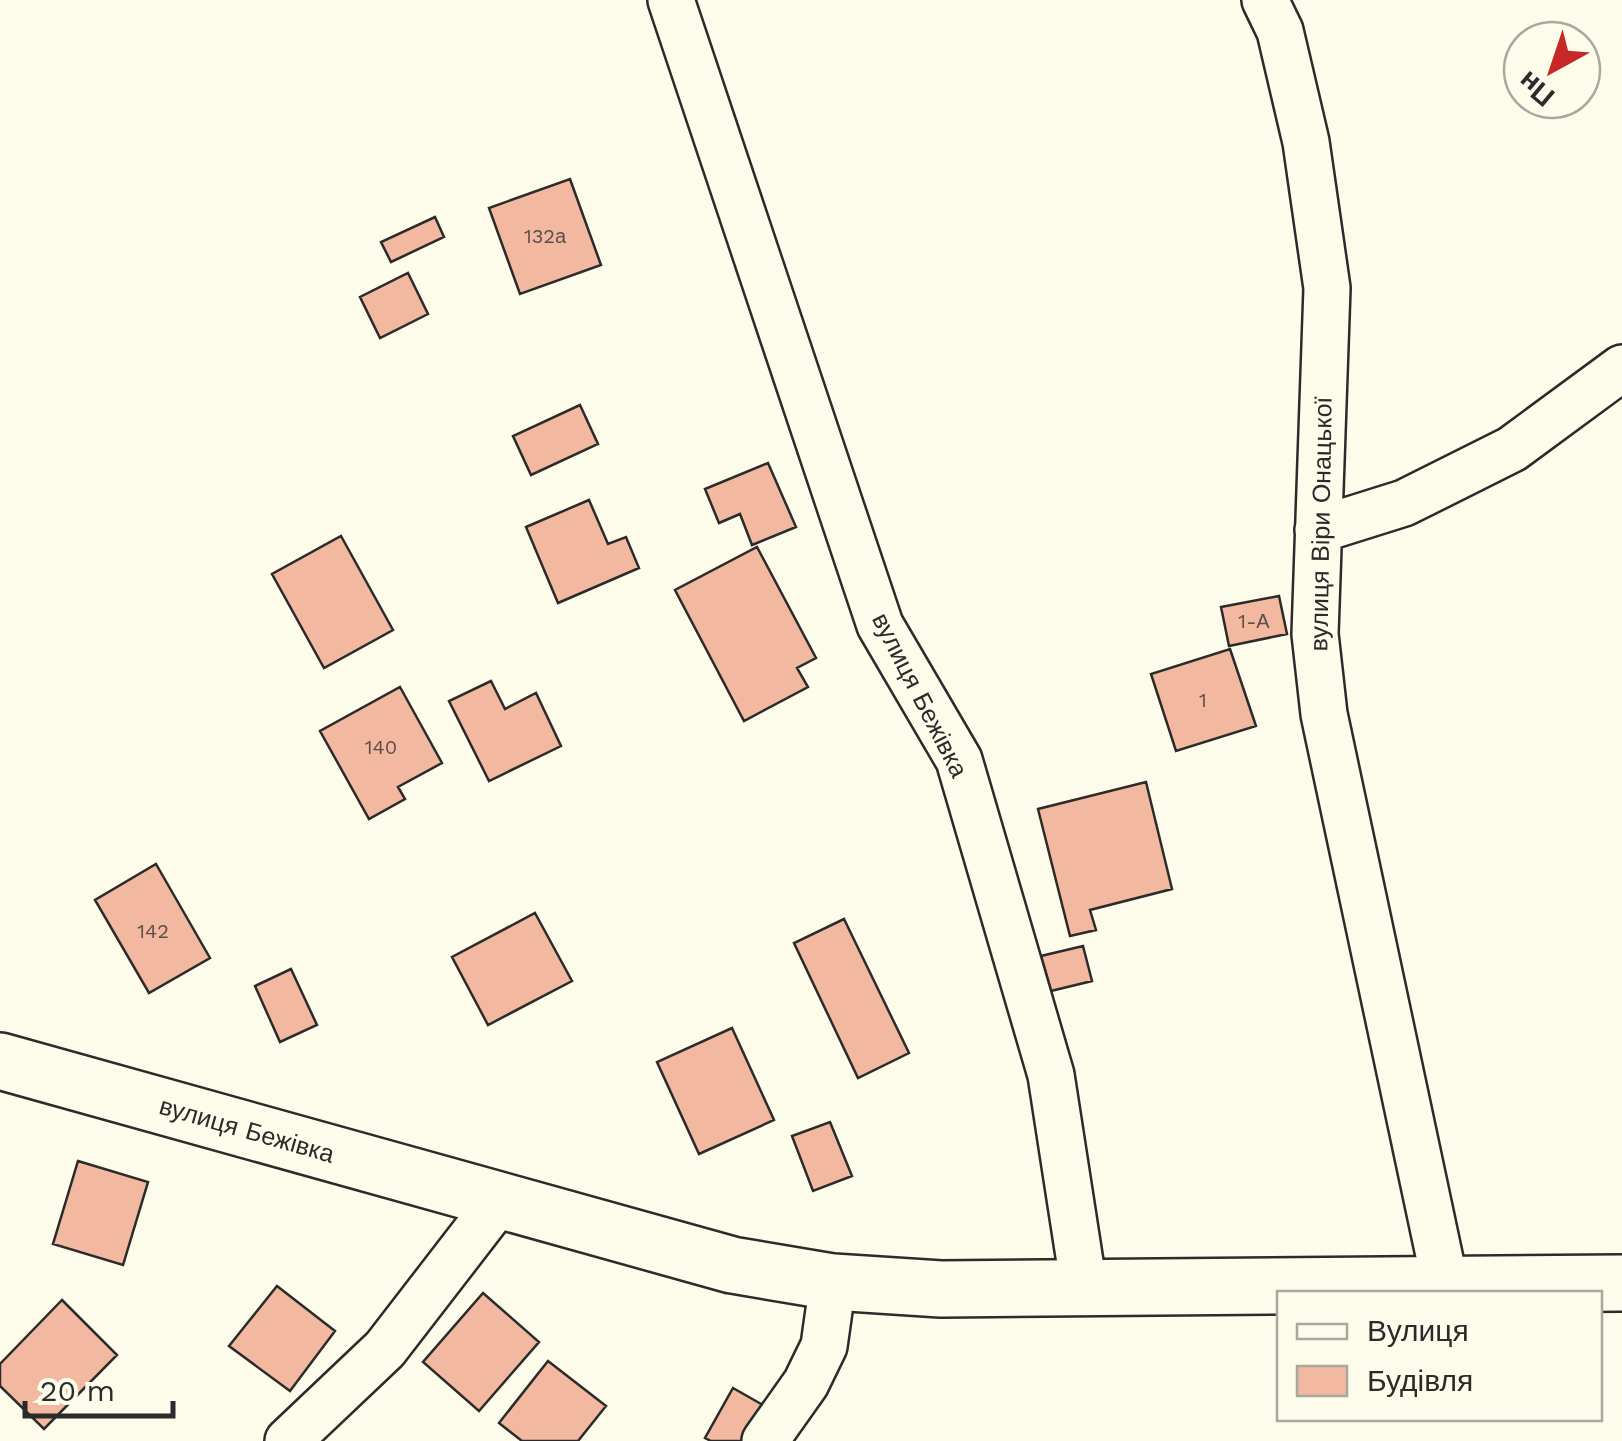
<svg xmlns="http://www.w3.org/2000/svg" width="1622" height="1441" viewBox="0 0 1622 1441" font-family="'Work Sans',sans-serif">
	<rect width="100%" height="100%" fill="#fdfbea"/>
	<path fill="#f2b8a0" stroke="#2b2b2b" stroke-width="2.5" d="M570 179 601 265 520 294 489 208Z
		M435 217 444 237 391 262 381 242Z
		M408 273 428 314 380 338 360 297Z
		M580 405 598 444 531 475 513 436Z
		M768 463 796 527 752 545 740 514 719 523 705 489Z
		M589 500 608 544 626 537 639 568 558 603 526 527Z
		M341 536 393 630 324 668 272 574Z
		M757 547 816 658 797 668 808 687 744 721 675 590Z
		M1279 596 1287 634 1229 646 1221 607Z
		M1230 649 1256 726 1176 751 1151 674Z
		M491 681 505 709 536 693 561 746 489 781 449 701Z
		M400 687 442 763 398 787 405 799 369 819 320 731Z
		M1146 782 1172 889 1090 910 1096 930 1070 936 1038 809Z
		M156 864 210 958 149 993 95 900Z
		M535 913 572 981 488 1025 452 957Z
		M844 919 909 1053 858 1078 794 943Z
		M1083 946 1092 981 1051 991 1041 956Z
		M291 969 317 1025 280 1042 255 986Z
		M732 1028 774 1120 699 1154 657 1062Z
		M830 1122 852 1176 813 1191 792 1136Z
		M78 1161 148 1182 123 1265 53 1244Z
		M277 1286 335 1331 290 1391 229 1346Z
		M483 1293 539 1342 479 1411 423 1362Z
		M62 1300 117 1355 44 1429 0 1386V1364Z
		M548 1361 606 1406 578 1441H522L499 1423Z
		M733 1388 770 1409 753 1441H711L705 1438Z"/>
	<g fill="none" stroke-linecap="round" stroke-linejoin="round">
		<defs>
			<path id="minor" d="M671 0 880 625 959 760 1051 1075 1084 1288
				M1265 0 1280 31 1306 142 1327 288 1315 634 1324 714 1445 1283
				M1318 530 1404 503 1512 449 1622 368
				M288 1441 385 1349 500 1200
				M765 1441 806 1383 824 1346 833 1282"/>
			<path id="secondary" d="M0 1061 732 1265 833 1282 941 1289 1622 1283"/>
		</defs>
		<use href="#minor" stroke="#2b2b2b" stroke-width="50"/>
		<use href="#secondary" stroke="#2b2b2b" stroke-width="60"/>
		<use href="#minor" stroke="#fdfbea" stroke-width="45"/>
		<use href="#secondary" stroke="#fdfbea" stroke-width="55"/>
	</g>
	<g text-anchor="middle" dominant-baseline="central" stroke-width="8" stroke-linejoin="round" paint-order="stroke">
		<g font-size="20" fill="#5d4e48">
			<text x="545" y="236">132а</text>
			<text x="1254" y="621">1-А</text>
			<text x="1203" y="700">1</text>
			<text x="381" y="747">140</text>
			<text x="153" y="931">142</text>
		</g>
		<g font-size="25" fill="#2b2b2b" stroke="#fdfbea">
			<text transform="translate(1321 524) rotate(-89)">вулиця Віри Онацької</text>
			<text transform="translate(920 695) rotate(63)">вулиця Бежівка</text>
			<text transform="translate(247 1130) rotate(16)">вулиця Бежівка</text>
		</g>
	</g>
	<rect x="1277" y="1291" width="325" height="130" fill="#fdfbea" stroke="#a9a89e" stroke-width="2.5"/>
	<rect x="1297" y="1324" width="50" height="15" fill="#fdfbea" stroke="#a9a89e" stroke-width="2.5"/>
	<text x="1367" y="1341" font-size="30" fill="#2b2b2b">Вулиця</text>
	<rect x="1297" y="1366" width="50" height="30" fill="#f2b8a0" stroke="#a9a89e" stroke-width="2.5"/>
	<text x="1367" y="1391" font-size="30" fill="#2b2b2b">Будівля</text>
	<g transform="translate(1552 70) rotate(220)"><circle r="48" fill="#fdfbea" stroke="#a9a89e" stroke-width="2.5"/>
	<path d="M0-8L18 38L0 25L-18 38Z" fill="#c62828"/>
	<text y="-15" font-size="28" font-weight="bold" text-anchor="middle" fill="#2b2b2b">Пн</text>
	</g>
	<path d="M25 1401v15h148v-15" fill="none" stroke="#2b2b2b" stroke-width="5"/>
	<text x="40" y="1401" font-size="30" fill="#2b2b2b" stroke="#fdfbea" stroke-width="8" paint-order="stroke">20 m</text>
</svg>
